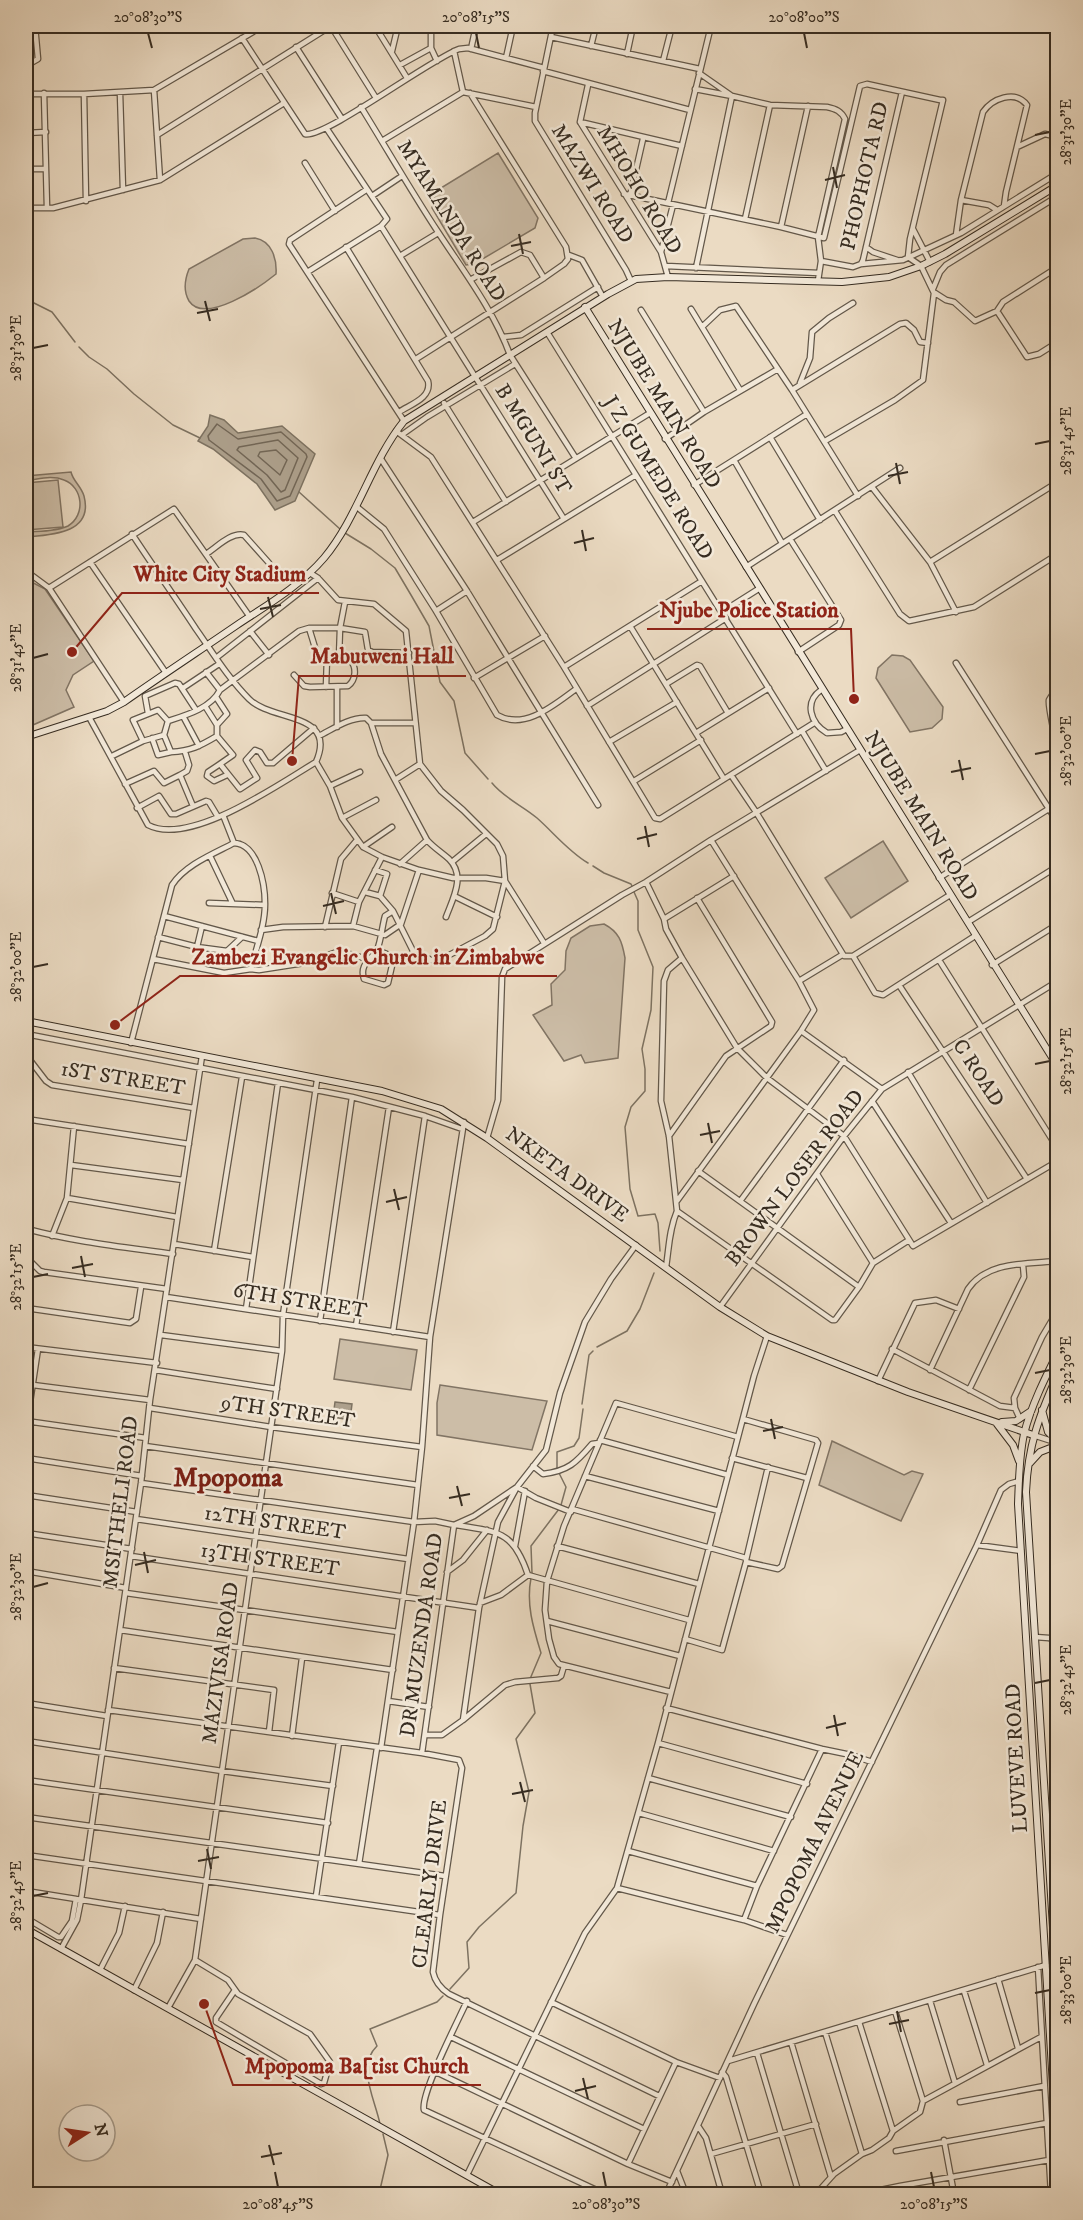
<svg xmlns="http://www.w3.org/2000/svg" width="1083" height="2220" viewBox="0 0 1083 2220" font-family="'IM FELL DW Pica',serif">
	<rect width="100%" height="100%" fill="#ebdbc3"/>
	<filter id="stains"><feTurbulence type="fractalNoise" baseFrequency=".00333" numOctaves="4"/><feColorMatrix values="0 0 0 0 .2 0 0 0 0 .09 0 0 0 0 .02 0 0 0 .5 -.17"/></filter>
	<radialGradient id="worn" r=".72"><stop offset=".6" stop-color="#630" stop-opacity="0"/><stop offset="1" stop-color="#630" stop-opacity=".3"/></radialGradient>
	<path fill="#ccbda7" stroke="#817464" stroke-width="1.5" d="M498 153 538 218 535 228 474 264 466 265 432 208 436 191Z
		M255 238C272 241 277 259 276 274 260 287 205 325 189 301 183 291 185 279 189 269L243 239Z
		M71 472C73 481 81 486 84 496 94 534 50 535 26 537V532C38 531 56 532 68 526 86 515 83 487 64 480 52 475 37 479 26 481V476Z
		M58 480 63 527 26 530V483Z
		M26 579 45 589 94 661 73 675 66 690 74 707 26 728Z
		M892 655 903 656 910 660 943 707 942 719 932 728 910 732 876 678 878 668Z
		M883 841 908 881 851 918 825 878Z
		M604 924C619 932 622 941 625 958L618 1058 585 1063 581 1055 564 1061 533 1015 552 1005 551 984 565 970 566 951 571 938 590 926Z
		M340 1339 417 1350 411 1390 334 1379Z
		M440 1385 547 1401 532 1450 437 1435V1403Z
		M832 1441 904 1475 912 1471 923 1474 901 1521 819 1485Z"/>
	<path fill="#ada08c" stroke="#7d7261" stroke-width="1.5" d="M210 415 224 420 238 433 282 426 315 454 295 501 275 510 257 484 213 449 198 441 208 426Z
		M335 1402 352 1404 350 1420 333 1417Z"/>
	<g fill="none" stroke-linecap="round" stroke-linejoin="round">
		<path stroke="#726656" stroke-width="1.5" d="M217 424 238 439 281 432 306 454 307 457 290 496 277 501 261 479 209 440 208 436Z
			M278 440 298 458 285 490 281 492 267 475 237 450 239 447Z
			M276 450 287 460 280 475 258 456 260 452Z"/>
		<path stroke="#7d7261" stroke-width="1.5" d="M26 299 52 312 75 342
			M79 347 89 357 107 369 134 394 173 425 200 438
			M299 492 340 529
			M345 533 371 549 395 568 411 595 429 626 440 682 454 701 465 753 488 779
			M492 783C504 798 523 806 537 818 554 833 568 851 588 863
			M593 866 604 873 631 884 632 886
			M634 892 638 901V930L653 967 651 1010 642 1049 645 1069V1091L631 1107 625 1127 630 1189 638 1216 655 1214 658 1223 660 1251
			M597 1347 627 1331 640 1309 654 1273
			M582 1404 589 1355 593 1351
			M557 1469V1452L574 1446 579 1438 583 1409
			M559 1473 566 1487 561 1505
			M532 1573 531 1546 559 1509
			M530 1679 541 1653C533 1627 526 1604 531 1578
			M450 1989 469 1968 467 1942 479 1927 516 1893 523 1826 529 1792 516 1739 535 1713 530 1684
			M380 2124C375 2099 356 2066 377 2046L370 2029 437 2002 443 1996
			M379 2194 388 2155 383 2134"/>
		<defs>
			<path id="street" d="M331 26 376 98
				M375 26 407 78
				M431 26V48L437 61
				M553 26 535 113V121L626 270 631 281 634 280
				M551 37 700 69
				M242 38 305 134C324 139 429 60 459 49L468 48 544 68
				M591 46 596 26
				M296 47 342 119
				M471 49 476 26
				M392 51 398 26
				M454 51 463 92
				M627 54 633 26
				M506 58 513 26
				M663 61 672 26
				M26 63H31L38 59 35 26
				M400 65 431 48
				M543 71 690 110
				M699 73 732 96 770 105 827 107C836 109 841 111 845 119L818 237 821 261 818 281
				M588 85 580 122 661 252 668 277
				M695 89 732 96 696 268
				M154 90 160 180
				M44 93 47 208
				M120 93 123 190
				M26 94H84L154 90 263 26
				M84 94 86 201
				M361 107C387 149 411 191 438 232 464 272 494 311 510 355L575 457
				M580 122 682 146
				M26 133 46 132
				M157 135 331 26
				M382 141 463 92 536 107
				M1017 147 1045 134 1058 137
				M305 163 335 211
				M26 169H46
				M366 190 290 240 289 244 404 421
				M624 194 781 227 824 238 860 86 867 84 940 100H943L910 239 908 257
				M372 196 402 176
				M630 196 643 139
				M961 200 989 205 997 210
				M668 203 711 26
				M26 208H53L160 180 284 103
				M745 219 770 105
				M381 226 564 519
				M781 227 808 106
				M913 229 930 262
				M956 235 961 200 983 112C992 99 1015 89 1027 105L1006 192 1004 206
				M346 247 428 381C432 398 411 404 399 412
				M866 247 873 252 897 260
				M661 252 673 205
				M569 255 582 260 603 297
				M400 256 438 233
				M821 261 853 267 861 264 863 260 902 92
				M861 264 903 260 961 233 1058 173
				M666 266 819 273
				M309 271 381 226 387 219 327 129
				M470 280 521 252 530 255 544 278
				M933 289 940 272 946 265 1058 196
				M935 293 946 300 954 302 975 321 997 311 1003 302 1058 267
				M691 309 740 390
				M641 310 704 412
				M997 311 1027 357 1039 354 1058 342
				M702 327 720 310 736 306 792 390 858 496
				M547 332 797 734
				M503 337 521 335 598 287
				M416 359 544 278 564 264 568 259 566 247 470 93
				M800 383 810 358 812 332 829 318 853 303
				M792 390 900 324 906 323 914 330 920 342 928 343
				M444 403 506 502
				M396 431 431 457 564 667 655 818 660 819 814 723
				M403 434 427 417 515 364
				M770 437 820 520
				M665 439 704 412 778 369
				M825 441 895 400 923 380 934 293 921 266 908 257
				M381 459 467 591 598 805
				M734 460 782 543
				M694 485 807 414
				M872 487 930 562 956 612
				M357 507 384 529 436 611 497 715C525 731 555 704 576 689
				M835 511 900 614 909 621 974 607 1058 554
				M473 522 650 413
				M132 534C153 566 175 597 196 629 213 653 228 678 249 699 272 722 338 712 316 762L330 786 342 818 363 847 382 857 419 870 453 878H486L505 881 544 943
				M790 539 841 620 839 625 798 652
				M206 554C217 547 231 532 244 535L269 563
				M497 560 636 475
				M90 562 166 673
				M930 562 1058 482
				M746 567 900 468
				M26 571 49 588 124 702
				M310 573 318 578 338 600 374 604 406 631 420 764 441 791 463 810 497 844 503 856 505 881 493 929 485 936 440 960H431L413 951 393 911 380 896 365 892
				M49 588 174 509 250 617
				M436 611 467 591
				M722 612 760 588
				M630 626 724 779
				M250 631 269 655
				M216 658 318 578
				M339 658 340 628 365 632 368 650 372 652 409 653
				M956 663 1058 823
				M564 667 702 581
				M206 672 220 690
				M294 675 304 686 310 687 348 686C356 680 357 667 350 660L317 654 309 628
				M474 678 545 636
				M666 684 697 665 700 666 728 713
				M326 687 327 657
				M1058 687C1055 691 1051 696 1049 700 1048 705 1055 741 1058 745
				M183 688 219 664
				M821 690C804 702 810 723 827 733L841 732 847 729
				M216 697 227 714 217 725
				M205 706 217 725V736L233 755 220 764 240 789 257 778 246 760 255 750 260 752 267 763H273L314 728
				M587 706 726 618
				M148 713 145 696 175 683 179 684 196 710
				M183 716 199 746
				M89 717 148 825C190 847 279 784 316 762
				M371 723H415
				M337 727V687
				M802 731 826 771
				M696 733 769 688
				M164 735 171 752C191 751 200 746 217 736
				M319 736C333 729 350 717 366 718L371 723 381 754 427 840
				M152 738 158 755 171 752
				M143 741 133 720 158 710 168 721
				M609 742 677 702
				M112 756 143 741 164 735 168 721C187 715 211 708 220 690L299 631 309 628H340L345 602
				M220 764 208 772 207 776 214 781 227 775
				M180 775 187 771 189 765 185 752
				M731 775 756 812 844 956H853L950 895
				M395 780 420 764
				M634 781 701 740
				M125 784 154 771 164 783 180 775 193 806
				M330 786 360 772
				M137 808 159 796 171 814H176L206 801 209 802 218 817
				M342 818 376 800
				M363 847 392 827
				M210 856 232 902
				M452 862 486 834
				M400 864 427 840C433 847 441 852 449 859 466 876 453 898 446 917
				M375 870 387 874 380 896
				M939 878 1058 803
				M646 882 664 919 666 929 682 958 737 1048 767 1078 844 1136 913 1246 1058 1161
				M332 893 359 902
				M454 896 497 917
				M209 903 265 905
				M164 916 258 941
				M664 919 734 876
				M968 922 1058 866
				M353 926 385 935 401 924 419 870
				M325 927 341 859 357 840
				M261 930 283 927 353 926 359 902 382 857
				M158 937 197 947 202 926
				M197 947 227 951 242 937
				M377 950 394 957 388 983 384 985 364 979C359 964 371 960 377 950 381 941 382 927 385 916L393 911
				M853 956 875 993 883 995 975 936
				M682 958 668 970 664 981 661 1101 669 1136 677 1211 832 1320H835L859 1287 873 1263 909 1240
				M153 959 224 973 251 969C256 948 265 926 265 904 265 884 258 844 234 843
				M939 960 1058 1149
				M992 965 1058 924
				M251 969 259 970 304 963 340 951 367 959
				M799 981 842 955
				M899 985 1027 1179
				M801 1031 882 1089
				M26 1034 352 1097 425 1116 462 1129
				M26 1037 29 1022
				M131 1043 172 885C185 865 213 854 234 843L223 815
				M26 1055 46 1081 52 1085 194 1108
				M908 1072 987 1203
				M872 1101 951 1223
				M26 1119 189 1144
				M669 1136 726 1056 771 1026 772 1022 697 898
				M487 1138 498 1100 502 977 505 969 622 895 646 882 711 840 860 750
				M71 1165 183 1180
				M698 1171 859 1287
				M817 1174 873 1263
				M67 1198 177 1217
				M741 1200 844 1060
				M677 1201 801 1031 814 1010 799 981 711 840
				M26 1208 27 1229 26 1234
				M27 1229C75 1242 124 1247 173 1254
				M52 1236 67 1198 74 1126
				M174 1244 253 1257
				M214 1251 242 1077
				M26 1257 40 1271 44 1272 167 1289
				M666 1267C669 1248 669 1230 677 1211
				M166 1297 430 1337
				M720 1307 844 1136 882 1089 1058 981
				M26 1308 130 1323 136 1319 141 1287
				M246 1309 278 1083
				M320 1321 352 1097
				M356 1326 389 1107
				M393 1332 425 1116
				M161 1335 282 1351
				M26 1347 157 1363
				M892 1349 1000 1406 1015 1408
				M155 1370 277 1389
				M930 1370 968 1289C987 1261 1027 1264 1058 1261
				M878 1381 915 1303 936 1300 959 1309
				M33 1385 150 1400
				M969 1390 1024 1277 1023 1265
				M150 1408 271 1427 422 1447
				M1020 1419 1015 1408 1014 1398 1042 1337 1058 1310
				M26 1421 146 1438
				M26 1429 38 1349
				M1033 1435 1058 1443
				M600 1440 728 1475
				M145 1446 418 1485
				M26 1458 142 1476
				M732 1458 807 1478
				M533 1466 543 1474C568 1471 576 1463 592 1444L599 1443
				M585 1476 719 1511
				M141 1483 414 1522 435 1521 454 1525 422 1753
				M26 1495 137 1512
				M572 1509 746 1558
				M136 1519 408 1559
				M454 1525 474 1516 517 1487 546 1450 560 1393 585 1322 611 1279 636 1245
				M456 1525C498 1532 513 1530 528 1575
				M26 1533 132 1549
				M977 1545 1001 1490 1009 1484 1019 1481
				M515 1546 525 1491
				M557 1546 699 1584
				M131 1556 479 1608 463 1720 442 1735H425
				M746 1560 768 1467
				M26 1571 126 1588
				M447 1572 463 1560 487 1530
				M528 1575 689 1620
				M126 1593 398 1632
				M480 1603 501 1595 528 1575
				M479 1608 498 1522 517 1487 536 1498 571 1512
				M547 1621 680 1656
				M120 1630 393 1670
				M1035 1637 1049 1638 1058 1642
				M685 1639 722 1650 746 1562 778 1569 782 1566 818 1443 816 1440 743 1419
				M114 1668 274 1690 269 1732
				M671 1692 559 1664 554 1657 549 1639 545 1610 547 1581 564 1526 616 1403 738 1437
				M388 1701 429 1707
				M26 1703 107 1716
				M666 1708 822 1749 851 1755 872 1762
				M108 1710 422 1753 459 1760 462 1768 440 1915 433 1972C435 1982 440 1988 449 1994L659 2096
				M463 1720 505 1685 515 1682 558 1678 561 1676 564 1666
				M292 1736 302 1658
				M26 1741 222 1771 333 1786
				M658 1743 807 1784
				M381 1748 414 1522 422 1447 430 1337 464 1122
				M648 1778 791 1817
				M26 1780 328 1823
				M639 1813 774 1851
				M26 1817 445 1876
				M628 1851 757 1886
				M26 1855 440 1915
				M359 1864 377 1748
				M617 1888 744 1920 787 1935
				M26 1891 201 1919
				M316 1896 339 1742
				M26 1918 58 1937H61L72 1921 76 1899
				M744 1920 757 1886 822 1749
				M61 1949 77 1920 81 1900 141 1483 150 1400 202 1056
				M195 1960 228 1980 238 1994 310 2034 330 2062 324 2083 321 2084 216 2022V2018L235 1990
				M1038 1967 1051 2194
				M100 1970 119 1933 125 1906
				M998 1979 1018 2048
				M134 1990 157 1943 163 1912
				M964 1991 987 2065
				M467 2001C458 2021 420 2094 424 2110L605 2194
				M930 2001 955 2083
				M551 2002 676 2062 720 2078
				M168 2008 195 1960 282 1351 283 1315 317 1080
				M895 2011 923 2101
				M859 2022 893 2131
				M825 2032 862 2154
				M451 2037 644 2129
				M791 2042 831 2177
				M757 2053 799 2194
				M728 2061 1046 1965
				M436 2072 628 2164 672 2182
				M722 2072 726 2077 761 2194
				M960 2102 1044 2086
				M698 2126 706 2138 722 2194
				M944 2140 954 2194
				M896 2151 1047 2123
				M711 2154 816 2124
				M628 2164 676 2062
				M677 2171 686 2194
				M467 2175 585 1933 617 1888 658 1743 754 1376 767 1336
				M666 2194 754 2004 977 1545 1021 1551
				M816 2194 834 2174 862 2154 872 2150 889 2138 893 2131 920 2112 923 2101 1041 2037
				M861 2194 900 2186 1049 2160"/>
			<path id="secondary" d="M585 307 1058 1067
				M26 737 107 711 124 702C161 676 199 651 237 625 267 605 300 586 324 558 358 517 371 462 404 421L608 294 636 279 668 277 842 282 889 277 921 266 945 254 1058 185
				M26 1021 382 1091 441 1109 487 1138 720 1307 767 1336 908 1392 1033 1435
				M1058 1352C1045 1378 1031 1406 1024 1434 1019 1457 1019 1480 1018 1504L1058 2169
				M1058 1374C1039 1416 1028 1445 1026 1492L1058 2008
				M1042 1410 1048 1432 1058 1442
				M1002 1422 1016 1421 1031 1411
				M997 1424 1013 1445 1019 1461
				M1029 1464 1040 1452 1058 1445
				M26 1929 500 2194"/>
		</defs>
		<use href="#street" stroke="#63584a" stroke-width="7"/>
		<use href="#secondary" stroke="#362c21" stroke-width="8"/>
		<use href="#street" stroke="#f2e8d8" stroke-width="4.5"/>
		<use href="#secondary" stroke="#f2e8d8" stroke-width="6"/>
	</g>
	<path fill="none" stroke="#362c21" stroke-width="2" d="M148 33 152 48M476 33 479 48M804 33 807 48M1035 135 1050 132M833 167 837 188M825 180 845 175M519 234 523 254M511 246 531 242M205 301 210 321M197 313 218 309M33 348 48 345M1035 444 1050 441M896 463 900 484M888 476 908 472M582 530 586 551M574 543 594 538M268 597 273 617M260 609 281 605M33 658 48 654M1035 754 1050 751M959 760 963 780M951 772 971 768M645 826 649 847M637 839 657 834M331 893 336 914M323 906 344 901M33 967 48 964M1035 1064 1050 1061M708 1123 712 1143M700 1135 720 1131M394 1189 399 1210M386 1202 407 1197M81 1256 85 1277M72 1268 93 1264M33 1277 48 1274M1035 1373 1050 1370M771 1419 775 1439M763 1431 783 1427M457 1486 462 1506M449 1498 470 1494M144 1552 148 1573M135 1565 156 1560M33 1587 48 1583M1035 1683 1050 1680M834 1715 838 1736M826 1728 846 1723M520 1782 525 1802M512 1794 533 1790M207 1849 211 1869M198 1861 219 1857M33 1896 48 1893M1035 1993 1050 1990M897 2011 901 2032M889 2024 909 2020M583 2078 588 2099M575 2091 596 2086M269 2145 274 2165M261 2157 282 2153M275 2172 278 2187M603 2172 606 2187M931 2172 934 2187"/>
	<g text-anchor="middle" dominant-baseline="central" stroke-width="5" stroke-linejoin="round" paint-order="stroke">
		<g font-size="21" fill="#362c21" stroke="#f2e8d8">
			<text transform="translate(865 176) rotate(-77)">PHOPHOTA RD</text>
			<text transform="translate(592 184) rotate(58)">MAZWI ROAD</text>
			<text transform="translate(639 190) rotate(59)">MHOHO ROAD</text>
			<text transform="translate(451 221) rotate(58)">MYAMANDA ROAD</text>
			<text transform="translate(664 404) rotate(58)">NJUBE MAIN ROAD</text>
			<text transform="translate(533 439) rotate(58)">B MGUNI ST</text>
			<text transform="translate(658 478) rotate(58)">J Z GUMEDE ROAD</text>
			<text transform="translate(921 816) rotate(58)">NJUBE MAIN ROAD</text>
			<text transform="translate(978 1073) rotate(57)">C ROAD</text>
			<text transform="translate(123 1079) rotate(9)">1ST STREET</text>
			<text transform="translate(567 1175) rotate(36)">NKETA DRIVE</text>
			<text transform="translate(795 1178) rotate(-53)">BROWN LOSER ROAD</text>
			<text transform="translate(300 1301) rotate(9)">6TH STREET</text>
			<text transform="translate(288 1412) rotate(8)">9TH STREET</text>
			<text transform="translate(121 1502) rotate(-83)">MSITHELI ROAD</text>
			<text transform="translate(275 1523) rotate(8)">12TH STREET</text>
			<text transform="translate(270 1560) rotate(8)">13TH STREET</text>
			<text transform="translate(422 1635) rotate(-82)">DR MUZENDA ROAD</text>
			<text transform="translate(221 1663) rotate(-82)">MAZIVISA ROAD</text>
			<text transform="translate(1017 1758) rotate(-93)">LUVEVE ROAD</text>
			<text transform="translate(815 1842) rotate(-64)">MPOPOMA AVENUE</text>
			<text transform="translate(430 1884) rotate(-83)">CLEARLY DRIVE</text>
		</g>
		<g font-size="27" font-weight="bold" fill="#7a1f14" stroke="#f2e8d8">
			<text x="228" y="1478">Mpopoma</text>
		</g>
	</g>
	<path fill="none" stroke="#8f2418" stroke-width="2" d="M72 652L122 593H319M854 699L851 629H647M292 761L299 676H466M115 1025L180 976H557M204 2004L233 2085H481"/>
	<g fill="#8f2418" stroke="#f2e8d8" stroke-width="2">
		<circle cx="72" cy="652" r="6"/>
		<circle cx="854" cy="699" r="6"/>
		<circle cx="292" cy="761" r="6"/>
		<circle cx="115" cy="1025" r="6"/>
		<circle cx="204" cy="2004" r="6"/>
	</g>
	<g font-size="22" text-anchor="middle" font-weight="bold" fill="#8f2418" stroke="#f2e8d8" stroke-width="5" stroke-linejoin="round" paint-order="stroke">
		<text x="220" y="581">White City Stadium</text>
		<text x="749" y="617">Njube Police Station</text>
		<text x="382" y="663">Mabutweni Hall</text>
		<text x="368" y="964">Zambezi Evangelic Church in Zimbabwe</text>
		<text x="357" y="2073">Mpopoma Ba[tist Church</text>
	</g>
	<rect width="1083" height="2220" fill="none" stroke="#ebdbc3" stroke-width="66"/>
	<g transform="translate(87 2133) rotate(78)"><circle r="28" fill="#f2e8d8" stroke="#a79d8f" stroke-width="1.5"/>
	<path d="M0-4.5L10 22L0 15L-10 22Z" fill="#8f2418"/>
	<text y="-9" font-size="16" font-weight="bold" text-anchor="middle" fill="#362c21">N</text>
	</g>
	<rect x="33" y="33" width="1017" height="2154" fill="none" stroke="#362c21" stroke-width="2"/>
	<g font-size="15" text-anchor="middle" fill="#362c21">
		<text x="148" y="22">20°08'30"S</text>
		<text x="476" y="22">20°08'15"S</text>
		<text x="804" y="22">20°08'00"S</text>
		<text transform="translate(1066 132) rotate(-90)" y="5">28°31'30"E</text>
		<text transform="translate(16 348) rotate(-90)" y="5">28°31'30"E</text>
		<text transform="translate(1066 441) rotate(-90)" y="5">28°31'45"E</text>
		<text transform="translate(16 658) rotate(-90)" y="5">28°31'45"E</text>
		<text transform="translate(1066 751) rotate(-90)" y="5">28°32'00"E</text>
		<text transform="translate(16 967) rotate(-90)" y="5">28°32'00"E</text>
		<text transform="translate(1066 1061) rotate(-90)" y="5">28°32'15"E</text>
		<text transform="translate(16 1277) rotate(-90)" y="5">28°32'15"E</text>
		<text transform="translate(1066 1370) rotate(-90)" y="5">28°32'30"E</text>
		<text transform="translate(16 1587) rotate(-90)" y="5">28°32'30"E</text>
		<text transform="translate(1066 1680) rotate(-90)" y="5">28°32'45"E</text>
		<text transform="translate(16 1896) rotate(-90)" y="5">28°32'45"E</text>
		<text transform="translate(1066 1990) rotate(-90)" y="5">28°33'00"E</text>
		<text x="278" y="2209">20°08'45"S</text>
		<text x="606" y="2209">20°08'30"S</text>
		<text x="934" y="2209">20°08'15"S</text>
	</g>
	<rect width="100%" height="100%" filter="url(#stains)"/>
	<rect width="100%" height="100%" fill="url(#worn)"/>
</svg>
